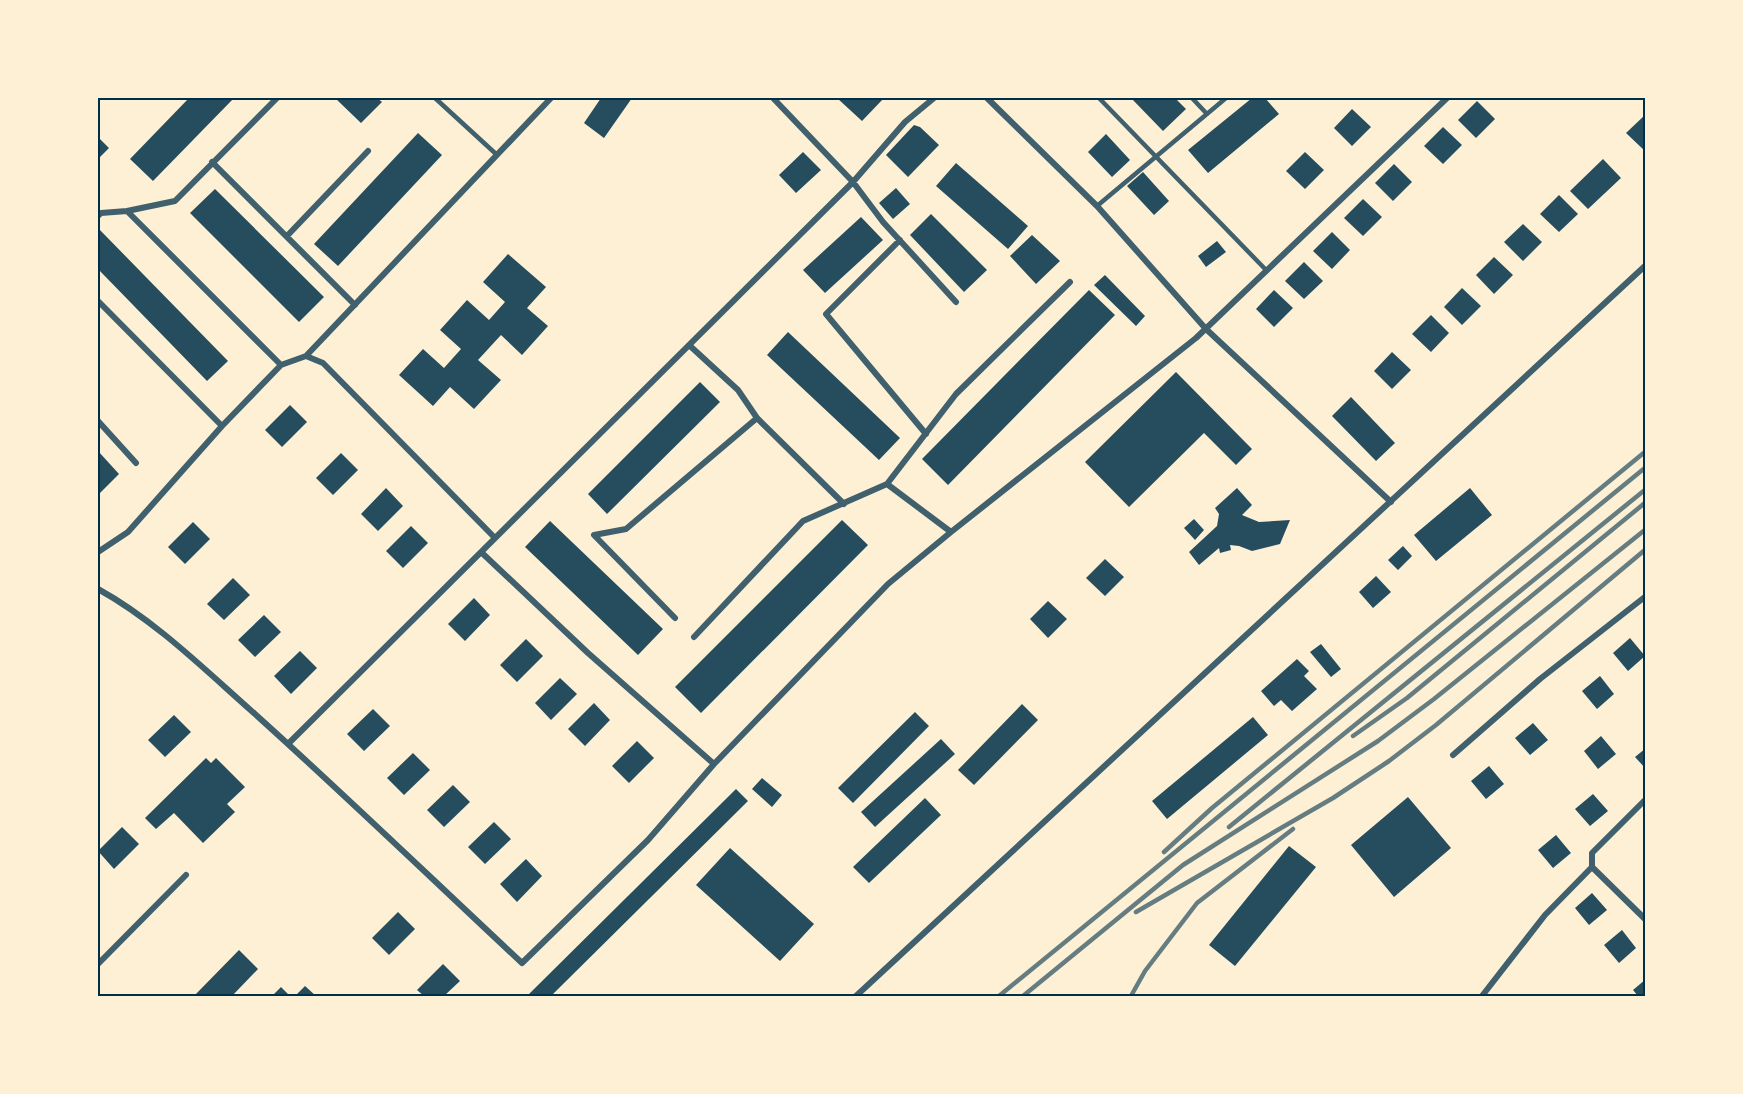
<svg xmlns="http://www.w3.org/2000/svg" width="1743" height="1094" viewBox="0 0 1743 1094" font-family="Barlow,sans-serif">
	<rect width="100%" height="100%" fill="#fdf0d5"/>
	<path fill="#264d5e" d="M189 98H234L153 181 130 159Z
		M335 98H377L382 102 361 123Z
		M601 98H632L604 138 584 123Z
		M837 98H884L862 121Z
		M1131 98H1175L1186 109 1163 131Z
		M1252 98H1265L1279 114 1208 173 1188 150Z
		M1477 101 1495 119 1476 138 1458 120Z
		M1352 109 1371 127 1352 146 1334 128Z
		M1646 114V152L1626 133Z
		M914 125 920 127 939 145 908 177 886 155Z
		M1443 127 1462 145 1443 164 1424 146Z
		M418 133 442 155 338 266 314 244Z
		M1106 134 1130 160 1112 177 1088 152Z
		M98 137 109 148 98 159Z
		M803 152 821 170 796 193 779 175Z
		M1305 152 1324 170 1305 189 1286 171Z
		M1603 159 1621 178 1588 209 1570 191Z
		M956 163 1028 226 1008 249 936 186Z
		M1394 164 1412 182 1393 201 1375 183Z
		M1143 172 1169 201 1154 215 1127 186Z
		M896 188 910 204 893 219 879 203Z
		M215 189 324 297 299 322 190 213Z
		M1559 195 1578 214 1559 232 1540 214Z
		M1363 199 1382 217 1363 236 1344 218Z
		M931 214 987 270 964 292 910 235Z
		M861 217 883 240 825 293 803 270Z
		M1523 224 1542 242 1523 261 1504 242Z
		M98 228 228 361 207 381 98 269Z
		M1332 232 1350 250 1332 269 1313 251Z
		M1032 235 1060 261 1036 284 1010 256Z
		M1217 241 1226 252 1206 267 1198 256Z
		M508 254 546 287 527 308 548 326 522 355 501 335 478 360 501 380 474 409 450 387 433 406 399 375 423 349 444 368 461 349 440 330 467 300 489 320 505 302 483 282Z
		M1494 257 1513 275 1494 294 1476 275Z
		M1304 262 1323 281 1304 299 1285 281Z
		M1105 275 1145 316 1136 326 1094 285Z
		M1462 288 1481 306 1462 325 1444 307Z
		M1089 290 1115 315 948 485 922 459Z
		M1274 290 1293 308 1274 327 1256 309Z
		M1431 315 1449 333 1431 352 1412 334Z
		M788 332 900 438 879 460 767 355Z
		M1392 352 1411 370 1392 389 1374 371Z
		M1176 372 1252 449 1236 465 1204 433 1129 507 1085 462Z
		M700 382 720 402 607 514 588 494Z
		M1351 397 1395 443 1376 461 1332 416Z
		M290 405 307 422 282 447 265 430Z
		M98 451 119 474 98 495Z
		M341 453 358 470 333 495 316 478Z
		M386 488 403 506 378 531 361 514Z
		M1237 488 1252 505 1242 515 1259 522 1290 520 1280 544 1252 551 1239 546 1230 545 1231 550 1220 553 1219 548 1199 565 1189 552 1217 526 1219 514 1215 508Z
		M1470 488 1492 515 1436 561 1414 535Z
		M1194 519 1204 530 1195 540 1184 528Z
		M842 520 868 545 701 713 675 687Z
		M550 521 663 629 638 655 525 547Z
		M193 522 210 539 185 564 168 547Z
		M411 526 428 543 403 568 386 551Z
		M1403 546 1412 556 1398 570 1388 560Z
		M1105 559 1124 577 1105 596 1086 578Z
		M1376 576 1391 592 1373 608 1359 592Z
		M233 578 250 595 224 620 207 604Z
		M474 598 490 615 465 641 448 624Z
		M1048 601 1067 619 1048 638 1030 619Z
		M264 615 281 632 255 657 238 640Z
		M1630 638 1645 656 1628 671 1613 653Z
		M526 639 543 656 517 682 500 665Z
		M1321 644 1341 669 1331 677 1310 652Z
		M300 651 317 668 291 694 274 676Z
		M1297 659 1309 671 1304 676 1317 689 1292 711 1281 700 1274 706 1261 691Z
		M1600 676 1614 694 1597 709 1582 691Z
		M560 678 577 694 551 720 535 703Z
		M594 703 610 720 585 746 568 729Z
		M1022 704 1038 720 974 785 958 770Z
		M373 709 390 726 364 751 347 734Z
		M915 712 929 726 853 803 838 788Z
		M174 715 191 732 165 757 148 740Z
		M1253 717 1268 735 1167 819 1152 801Z
		M1533 723 1548 740 1530 755 1515 738Z
		M1601 736 1616 754 1598 769 1584 751Z
		M941 739 955 754 875 827 861 812Z
		M637 741 654 758 629 783 612 766Z
		M1646 748V769L1635 757Z
		M413 753 430 770 404 795 387 778Z
		M206 758 211 763 216 758 245 787 227 804 235 812 203 843 174 813 156 829 145 818Z
		M1489 766 1504 784 1486 799 1471 781Z
		M762 778 782 795 772 807 752 789Z
		M453 785 470 802 444 827 427 810Z
		M736 789 748 801 551 996H527Z
		M1593 794 1608 811 1590 826 1575 809Z
		M1408 797 1451 848 1394 897 1351 845Z
		M925 798 941 815 869 883 853 867Z
		M494 822 511 839 485 864 468 847Z
		M122 827 139 844 114 869 98 851Z
		M1556 835 1571 853 1553 868 1538 850Z
		M1289 846 1316 867 1235 966 1209 945Z
		M730 848 814 924 780 961 696 885Z
		M526 859 542 876 517 902 500 884Z
		M1592 893 1607 910 1589 925 1575 908Z
		M398 912 415 929 389 955 372 938Z
		M1622 930 1636 948 1619 963 1604 945Z
		M239 950 258 969 232 996H194Z
		M443 964 460 981 444 996H424L417 990Z
		M1646 979V996H1638L1633 990Z
		M305 986 316 996H295Z
		M281 987 290 996H272Z"/>
	<g fill="none" stroke-linecap="round" stroke-linejoin="round">
		<path stroke="#3f606c" stroke-width="4.5" d="M435 98 496 154
			M1099 98 1267 271
			M1192 98 1207 114
			M1097 206 1226 98"/>
		<path stroke="#3f606c" stroke-width="6" d="M773 98 853 182 883 222 956 302
			M987 98 1097 206 1206 329 1391 502
			M212 162 355 305
			M127 211 175 201 277 98
			M98 216 101 213 127 211 281 365
			M287 236 368 151
			M900 240 826 314 926 434
			M98 301 222 426
			M689 345 738 390 757 418 844 504
			M306 356 323 363 495 538
			M98 421 136 463
			M951 532 887 484 956 394 1070 282
			M98 552 128 532 222 426 281 365 306 356 551 98
			M481 552 588 653 714 764
			M98 589C156 621 205 670 255 714 345 795 433 880 522 963L648 840 714 764 888 584 951 532 1196 338 1447 98
			M675 618 594 535 626 529 757 418
			M694 637 803 521 887 484
			M288 744 853 182 905 122 934 98
			M1453 755 1540 679 1646 596
			M1646 799 1592 853V867L1646 920
			M98 964 186 875
			M856 996 1646 265
			M1482 996 1545 915 1592 867"/>
		<path stroke="#657d81" stroke-width="4.5" d="M1353 736 1407 698 1646 502
			M1229 827 1646 489
			M1164 852 1212 808 1646 451
			M1136 912 1333 798 1389 761 1436 725 1646 549
			M999 996 1646 467
			M1023 996 1183 865 1378 741 1434 699 1646 529
			M1131 996 1145 971 1197 903 1293 829"/>
	</g>
	<rect width="1743" height="1094" fill="none" stroke="#fdf0d5" stroke-width="198"/>
	<rect x="99" y="99" width="1545" height="896" fill="none" stroke="#003049" stroke-width="2"/>
</svg>
